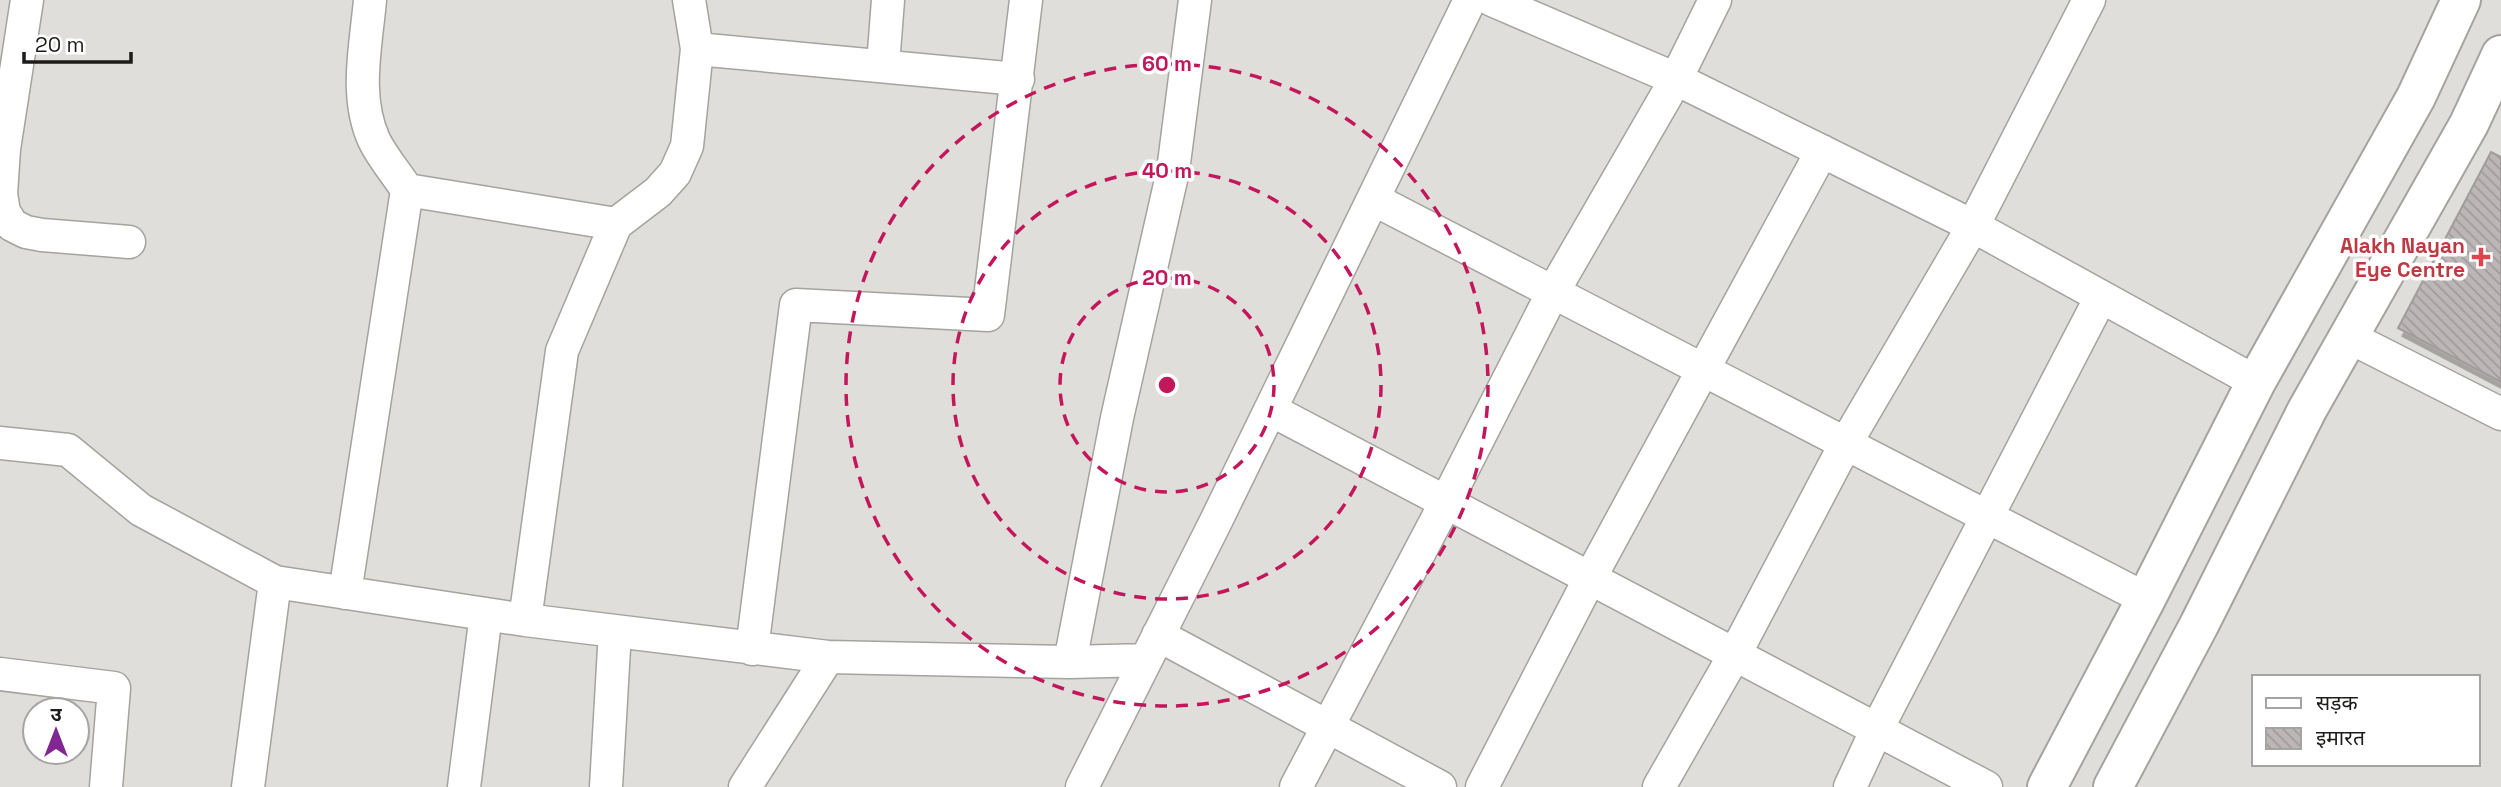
<svg xmlns="http://www.w3.org/2000/svg" width="2501" height="787" viewBox="0 0 2501 787" font-family="'Space Grotesk','Noto Sans Devanagari',sans-serif">
	<defs>
		<pattern id="building-back-hatch" width="6" height="6" patternUnits="userSpaceOnUse" patternTransform="scale(1.75)"><rect width="6" height="6" fill="#bcb6b6"/><path d="M-1 5l2 2M0 0l6 6M5-1l2 2" fill="none" stroke="#a19c9c"/></pattern>
		<filter id="shadow"><feDropShadow dx="4.5" dy="8" stdDeviation="0" flood-color="#0004"/></filter>
	</defs>
	<rect width="100%" height="100%" fill="#e0deda"/>
	<path fill="url(#building-back-hatch)" stroke="#a19c9b" stroke-width="2" filter="url(#shadow)" d="M2491 152 2501 157V382L2398 328Z"/>
	<g fill="none" stroke-linecap="round" stroke-linejoin="round">
		<defs>
			<path id="street" d="M27 0 4 149 1 194 4 212 12 225 26 232 42 235 129 242
				M370 0C366 46 354 96 374 140 382 157 397 174 407 190L616 224
				M1492 0 1676 79 1973 226 2256 382
				M697 49 1018 79
				M883 65 888 0
				M1373 199 2146 599
				M2349 337 2501 414
				M1271 410 1986 787
				M0 443 68 450 141 510 275 582 525 620 828 657 1070 662 1146 660
				M345 593 407 190
				M525 620 562 351 616 224 658 192 675 173 687 146 697 49 689 0
				M1158 635 1440 787
				M752 649 796 305 988 315 1026 0
				M1070 662 1117 418 1173 171 1195 0
				M0 674 114 688 106 787
				M248 787 275 582
				M464 787 486 614
				M606 787 615 631
				M745 787 828 657
				M1082 787 1215 523 1470 0
				M1296 787 1446 502 1553 292 1676 79 1715 0
				M1482 787 1590 578 1822 151
				M1659 787 1735 654 1846 443 1973 226 2089 0
				M1850 787 1877 729 2101 297"/>
			<path id="secondary" d="M2047 787 2146 599 2256 382 2416 97 2461 0
				M2113 787 2199 625 2307 410 2469 124 2501 55"/>
		</defs>
		<use href="#street" stroke="#a4a39e" stroke-width="35"/>
		<use href="#secondary" stroke="#a4a39e" stroke-width="42"/>
		<use href="#street" stroke="#fff" stroke-width="32"/>
		<use href="#secondary" stroke="#fff" stroke-width="38"/>
	</g>
	<g fill="none" stroke="#c2185b" stroke-width="3.5" stroke-dasharray="12 9">
		<circle cx="1167" cy="385" r="107"/>
		<circle cx="1167" cy="385" r="214"/>
		<circle cx="1167" cy="385" r="321"/>
	</g>
	<path fill="#e0444e" stroke="#fff" stroke-width="2.5" d="M2477.5 246.5h7v7h7v7h-7v7h-7v-7h-7v-7h7z"/>
	<g text-anchor="middle" dominant-baseline="central" stroke-width="7" stroke-linejoin="round" paint-order="stroke">
		<g font-size="21" font-weight="bold" fill="#be3a42" stroke="#fff" text-anchor="end">
			<text x="2465" y="245">Alakh Nayan<tspan x="2465" dy="24">Eye Centre</tspan></text>
		</g>
	</g>
	<circle cx="1167" cy="385" r="10" fill="#c2185b" stroke="#fff" stroke-width="3.5"/>
	<g font-size="21" text-anchor="middle" font-weight="bold" fill="#c2185b" stroke="#fff" stroke-width="7" stroke-linejoin="round" paint-order="stroke">
		<text x="1167" y="71">60 m</text>
		<text x="1167" y="178">40 m</text>
		<text x="1167" y="285">20 m</text>
	</g>
	<rect x="2252" y="675" width="228" height="91" fill="#ffffff" stroke="#a4a4a3" stroke-width="2"/>
	<rect x="2266" y="698" width="35" height="10" fill="#ffffff" stroke="#a4a4a3" stroke-width="2"/>
	<text x="2316" y="710" font-size="21" fill="#1c1c1a">सड़क</text>
	<rect x="2266" y="728" width="35" height="21" fill="url(#building-back-hatch)" stroke="#a4a4a3" stroke-width="2"/>
	<text x="2316" y="745" font-size="21" fill="#1c1c1a">इमारत</text>
	<g transform="translate(56 731)"><circle r="33" fill="#ffffff" stroke="#a4a4a3" stroke-width="2"/>
	<path d="M0-5L12 26L0 18L-12 26Z" fill="#822692"/>
	<text y="-10" font-size="19" font-weight="bold" text-anchor="middle" fill="#1c1c1a">उ</text>
	</g>
	<path d="M24 52v10h107v-10" fill="none" stroke="#1c1c1a" stroke-width="3.5"/>
	<text x="35" y="52" font-size="21" fill="#1c1c1a" stroke="#ffffff" stroke-width="5" paint-order="stroke">20 m</text>
</svg>
